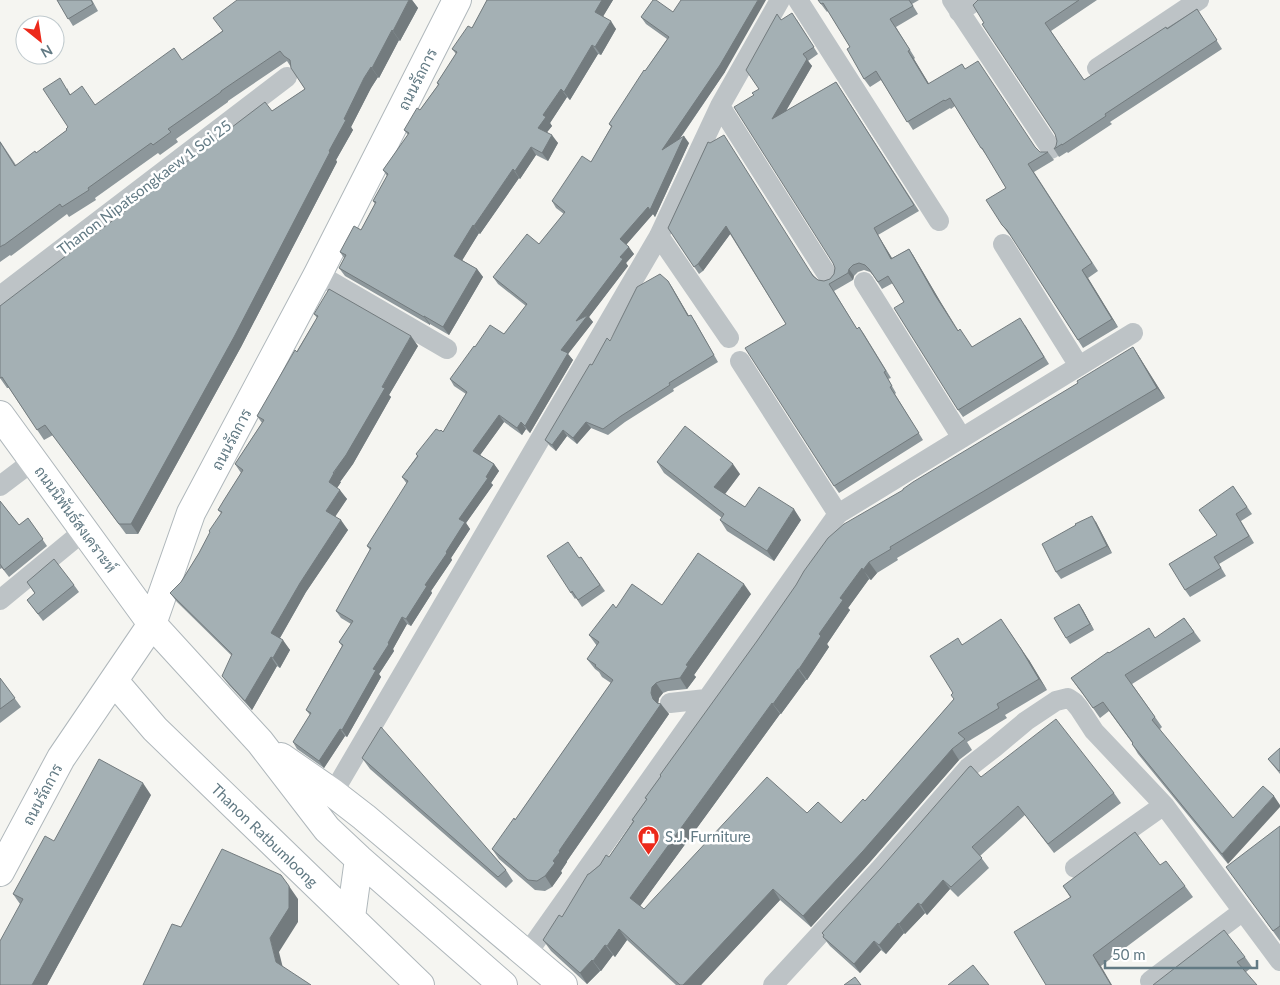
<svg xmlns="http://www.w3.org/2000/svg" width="1280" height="985" viewBox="0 0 1280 985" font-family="Lato,Sarabun,sans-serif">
	<rect width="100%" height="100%" fill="#f5f5f1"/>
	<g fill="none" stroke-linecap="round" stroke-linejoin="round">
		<defs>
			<path id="secondary" d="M0 415 152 624 260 742 327 829 359 859 503 985
				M114 681 155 729 420 985
				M281 757 333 793 364 817 563 985
				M0 872 61 758 152 624 191 513 318 274 457 0
				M351 917 359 859"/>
		</defs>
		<use href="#secondary" stroke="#afb7bb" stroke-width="30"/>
		<path stroke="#bdc3c6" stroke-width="20" d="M798 0 939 221
			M952 0 1051 149
			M959 12 977 0
			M1097 68 1199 0
			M720 106 828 276
			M659 236 729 338
			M1003 244 1079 366
			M318 274 447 349
			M864 282 962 438
			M0 296 287 77
			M740 361 838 514
			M0 486 33 461
			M0 600 85 530
			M670 703 706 699
			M333 793 659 236 720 106 780 0
			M1075 868 1164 805
			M526 955 838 514 1133 333
			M1150 981 1243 911
			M773 985 879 870 968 768 995 747 1026 721 1056 701 1068 698 1074 702 1079 708 1094 731 1164 805 1280 961"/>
		<use href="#secondary" stroke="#fff" stroke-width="28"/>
	</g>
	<path fill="#8d979b" d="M57 0H92L98 11 73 26Z
		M237 0H412L418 8 400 41 399 40 379 78 378 77 371 88 351 127 353 130 336 160 337 162 241 347 138 534H126L53 435 44 440 9 388H7L0 378 272 111 305 89 287 61 228 101V102L176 139 178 142 160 155 158 153 95 198 96 200 69 217 67 214 11 256 10 255 0 262V141L16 165 36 153 67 130 68 127 67 88 70 94 95 105 182 60 222 31Z
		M487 0H613L603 16 616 29 601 55 598 54 570 100 567 97 550 123 552 126 547 132 558 143 548 161 536 155 520 179 519 178 480 234 479 233 462 260 477 269 483 277 449 335 430 324V325L345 276 339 268 344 258 340 252 361 230 375 204 373 201 387 176 383 170 408 135 404 130 420 110 438 85 437 83 456 54 452 49 472 28Z
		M818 0H919L912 4 918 14 896 27 915 58 914 59 929 84 966 69 1036 148 1040 152H1048L1054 160 1034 172 1098 271 1088 278 1118 327 1083 348 1012 237 1008 233 1002 225 1006 188 987 156 981 148 955 106 951 109 950 108 913 130 881 80 870 87 864 79 850 47 828 11 827 12Z
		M978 0H1097L1051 31 1084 80 1197 9 1222 49 1110 122 1112 124 1068 153 1067 152 1059 157 1054 149 1056 146 1057 141 1055 134 984 23Z
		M641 17 725 72 679 140 689 143 655 217 653 214 626 245 634 254 626 263 628 266 589 317 593 322 568 354 573 360 530 433 526 429 522 435 504 422 480 455 494 464 499 471 491 483 493 485 466 523 470 529 451 558 452 560 431 591 432 593 411 626 407 624 393 649 394 651 379 674 381 677 347 737 345 736 324 768 297 749 293 742 310 715 306 710 342 646 339 642 351 624 341 618 336 611 370 550 367 546 407 484 402 477 417 456 416 454 440 431 443 432 466 394 454 386 450 379 475 347 504 334 526 306 498 284 493 277 539 244 564 214 556 208 552 201 591 162 611 127 609 124 667 39 646 24Z
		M782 20H797L818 54 808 61 812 66 786 111 836 82 919 211 878 235 892 258 909 249 913 255 940 301 958 331 972 347 1025 325 1049 364 963 417 958 410 904 302 893 283 882 289 873 275 870 272 864 270 858 272 854 276 853 280 834 291 857 329 859 327 864 334 891 378 888 379 896 393 895 394 923 440 839 493 834 486 786 324 730 234 703 271 699 274 668 228 708 142 814 276 818 280 824 281 830 279 834 274 835 268 833 263 759 89Z
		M668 281 689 316 695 321 718 362 673 389 674 391 625 422 608 435 591 428 577 444 567 436 556 451 550 446 545 440 592 365Z
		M314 314 418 346 389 395 391 397 353 464 340 482H341L337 488 347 499 335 516 348 530 306 592 280 638 290 650 280 668 277 666 252 710 229 685 222 676 232 656 177 602 170 593 181 582 199 553 221 513 218 510 241 473 235 464 262 423 257 416 317 318Z
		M1133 347 1140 358 1165 398 897 558 898 560 877 573 871 580 869 579 848 608 850 610 827 644 829 647 807 680H806L781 714H780L640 906 644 909 807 813 841 823 865 801 954 699 953 693 962 644 1029 660 1047 690 1005 715 1007 718 967 742 972 750 959 760 870 862 811 927 780 900 701 985H676L627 940 615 957 613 955 601 971H600L587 984 551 951 543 940 562 917 589 874 609 857 633 821 632 820 647 799 645 798 661 776 660 775 903 490 1078 383Z
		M657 462 740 474 725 494 745 507 801 520 774 561 727 531 720 520 722 518 664 473Z
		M1233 486 1252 514 1241 521 1254 543 1219 564 1226 576 1190 597 1185 590 1217 535Z
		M0 501 19 525 28 518 47 546 9 577 2 568 0 569Z
		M1096 522 1112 553 1061 579 1056 572Z
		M581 557 605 591 582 607 576 598 575 599 571 593 579 558Z
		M27 582 74 585 79 592 43 621 27 600 35 594Z
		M751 594 694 675 696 677 687 689 668 691 663 693 659 698 658 703 669 714 567 861V862L561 871 562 873 552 887 545 891 535 890 499 859 492 849 515 820 611 683 602 677 599 672 595 669 587 659 597 646 589 635 616 608 662 605Z
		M1079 604 1083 610 1094 630 1070 644 1066 638Z
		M1184 618 1201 641 1132 684 1162 727 1160 729 1228 864 1138 754 1132 744H1133L1109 711 1100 718 1086 698 1078 688 1071 678 1109 653 1156 638Z
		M0 678 21 707 0 723Z
		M1280 748V774L1268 759Z
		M362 758 506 870 513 881 506 888 370 769Z
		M981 777 1114 793 1121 803 1054 853 1025 815 980 856 989 868 958 897 950 889 927 915 925 913 905 934 904 933 886 954 881 950 860 973 830 946 823 937 824 936 822 933Z
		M151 795 47 985H0L20 904 13 894 54 841Z
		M1280 826V941L1234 877Z
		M1160 865 1185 886 1193 897 1101 966 1046 985 1070 897 1063 886Z
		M1245 957 1252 967 1246 972 1153 985Z"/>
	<path fill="#737b7e" d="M409 0H412L418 8 400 41 393 31Z
		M602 0H613L601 20 595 12Z
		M758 0H766L725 72 667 157 662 150Z
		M611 21 616 29 601 55 595 47Z
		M392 30 399 40 379 78 372 68Z
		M592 45 598 54 570 100 564 92Z
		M908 51 914 59 934 92 928 84Z
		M803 54 812 66 777 126 772 119Z
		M371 67 378 77 371 88 351 127 353 130 336 160 337 162 241 347 138 534 131 524 329 151 344 119 364 78Z
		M561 89 567 97 550 123 552 126 544 136 538 128 543 115Z
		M552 135 558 143 548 161 542 153Z
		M684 136 689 143 655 217 653 214 625 246 620 239Z
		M531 147 536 155 520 179 515 171Z
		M513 169 519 178 480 234 474 226Z
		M473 225 479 233 460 264 454 256Z
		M726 226 731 233 703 271 698 264Z
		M874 228 878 235 896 265 891 259Z
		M629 247 634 254 626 263 628 266 589 317 593 322 568 354 573 360 530 433 525 426 561 350 576 321 620 257Z
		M909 249 913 255 940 301 963 338 935 295Z
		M477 269 483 277 449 335 443 327Z
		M849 269 854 276 853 280 848 273Z
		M1082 270 1088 278 1118 327 1112 319Z
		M668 281 672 287 693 323 688 316Z
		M424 316 430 324V325L424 317Z
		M411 336 418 346 389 395 391 397 353 464 340 482H341L335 491 329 482Z
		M1133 347 1140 358 1165 398 1157 388Z
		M499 415 504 422 478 458 473 451Z
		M521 422 526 429 522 435 517 428Z
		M586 422 591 428 577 444 573 438Z
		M563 430 567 436 556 451 552 445Z
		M494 464 499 471 491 483 493 485 466 523 470 529 451 558 452 560 431 591 432 593 411 626 406 619 425 585 446 552 459 519Z
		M733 464 740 474 722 498 714 487Z
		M340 490 347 499 333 520 326 511Z
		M794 509 801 520 774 561 767 551Z
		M1092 516 1096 522 1112 553 1107 546Z
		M341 520 348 530 306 592 277 643 271 633 300 583Z
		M869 562 877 573 871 580 863 570Z
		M862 568 869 579 848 608 850 610 827 644 829 647 807 680 799 669 819 634 840 598Z
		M744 584 751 594 694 675 696 677 687 689 680 678 686 665Z
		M1079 604 1083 610 1094 630 1090 624Z
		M402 617 407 624 393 649 394 651 379 674 381 677 347 737 342 730 373 669Z
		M1001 619 1029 660 1047 690 1039 679Z
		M283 640 290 650 280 668 273 658Z
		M271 657 277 666 252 710 245 701Z
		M798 669 806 680 781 714 773 704Z
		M656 683 663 693 659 698 658 704H661L669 714 567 861V862L561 871 562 873 552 887 545 876 559 851 653 699 651 693 652 687Z
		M772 703 780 714 638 909 630 898Z
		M340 729 345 736 324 768 319 761Z
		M952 749 959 760 870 862 811 927 803 916Z
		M143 783 151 795 47 985H32Z
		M1274 796 1280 805V807L1228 864 1222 854Z
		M943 880 950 889 927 915 921 905Z
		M289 886 298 899V922L279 952 285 976 276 962 270 938Z
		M773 889 780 900 701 985H683Z
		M918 903 925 913 905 934 899 924Z
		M898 923 904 933 886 954 879 945Z
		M619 929 627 940 615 957 607 946Z
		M874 941 881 950 860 973 854 964Z
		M605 945 613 955 601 971 593 961Z
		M1093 955 1101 966 1112 985H1111Z
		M592 960 600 971 587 984 580 973Z"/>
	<path fill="#a4b0b4" stroke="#737b7e" d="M57 0H91L93 4 68 19Z
		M237 0H409L393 31 392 30 372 68 371 67 364 78 344 119 346 120 329 151 330 152 234 337 131 524H119L45 425 37 430 2 377 0 378V306L141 199 140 197 265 102 272 111 305 89 291 68 290 60 284 56 280 51 221 91V92L168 129 171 132 153 145 151 143 88 188 89 190 62 207 60 204 4 245H3L0 247V142L15 166 35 151 36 153 67 130 66 129 68 127 43 89 60 78 70 95 82 86 95 105 174 48 182 60 223 31 213 18Z
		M487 0H602L595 12 611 21 595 47 592 45 564 92 561 89 543 115 546 117 538 128 552 135 542 153 531 147 515 171 513 169 474 226 473 225 454 256 477 269 443 327 424 316V317L339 268 346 255 340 252 354 226 361 230 376 202 373 201 388 174 383 170 409 133 404 130 417 108 420 110 439 84 437 83 457 52 452 49 468 26 472 28Z
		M653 0H656L673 12 681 0H758L720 65 662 150 684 136 650 210 648 207 620 239 629 247 620 257 623 259 576 321 588 315 561 350 568 353 525 426 521 422 517 428 499 415 473 451 494 464 486 477 488 478 459 519 465 522 446 552 447 553 425 585 427 586 406 619 402 617 388 643 389 644 373 669 376 670 342 730 340 729 319 761 293 742 311 713 306 710 343 645 339 642 353 621 336 611 371 548 367 546 408 481 402 477 418 456 416 454 436 429 440 431 441 430 443 432 467 392 450 379 474 346 475 347 490 325 504 334 527 304 493 277 527 234 539 244 565 212 552 201 582 156 591 162 612 126 609 124 644 70 645 71 669 37 641 17Z
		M818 0H909L913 6 890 19 910 50 908 51 928 84 962 64 965 69 978 61 1035 147 1040 152H1048L1028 164 1092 263 1082 270 1112 319 1078 340 1007 230 1002 225 986 200 1006 188 982 148H981L950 98 945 101 944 100 907 122 876 71 864 79 847 49 850 47 823 3 821 4Z
		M978 0H1079L1045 23 1084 80 1166 27 1167 29 1197 9 1217 40 1105 114 1106 116 1062 145V144L1054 149 1056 146 1057 141 1055 134 982 24 984 23 973 5Z
		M792 13 814 47 803 54 807 59 772 119 836 82 914 205 874 228 891 259 909 249 935 295 958 331 960 329 972 347 1020 318 1044 357 958 410 894 308 904 302 888 276 878 282 869 269 865 265 859 263 853 265 849 269 848 273 829 284 857 329 859 327 886 371 884 372 892 386 890 387 919 433 834 486 745 348 786 324 726 226 698 264 694 267 668 228 708 142 710 143 724 135 813 276 818 280 824 281 830 279 834 274 835 268 833 263 734 107 754 95 752 93 759 89 746 70 777 14 781 20Z
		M660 274 668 281 688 316 691 315 714 355 669 383 670 385 621 416 603 429 586 422 573 438 563 430 552 445 545 440 590 364 592 365 607 338 610 341 637 287Z
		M329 289 411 336 382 387 385 388 346 455 333 473H334L329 482 340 490 326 511 341 520 300 583 271 633 283 640 273 658 271 657 245 701 222 676 232 654 170 593 181 582 199 553 210 532 209 531 222 512 218 510 224 500 243 470 235 464 264 420 257 416 295 350 297 352 318 316 314 314Z
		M1133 347 1157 388 890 547 891 549 869 562 863 570 862 568 840 598 843 600 819 634 821 636 799 669H798L773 704 772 703 630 898 644 909 767 777 807 813 818 802 841 823 863 799 865 801 954 699 951 695 953 693 930 656 958 638 962 645 1001 619 1021 649 1039 679 997 704 999 708 958 733 965 739 952 749 863 851 803 916 773 889 683 985H680L619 929 607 946 605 945 593 961 592 960 580 973 543 940 559 915 562 917 588 874H589L600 865 606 855 609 857 634 821 632 820 647 799 645 798 661 776 660 775 757 641 796 585 804 571 828 538 844 524 903 490V489L913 482 1078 383 1077 381Z
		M685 426 733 464 714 487 745 507 759 487 794 509 767 551 720 520 724 514 657 462Z
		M1233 486 1247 507 1236 514 1249 536 1214 557 1221 568 1185 590 1169 564 1217 535 1199 510Z
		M0 501 19 525 28 518 43 539 4 570 0 564Z
		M1092 516 1107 546 1056 572 1042 544 1076 525 1075 524Z
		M568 542 579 558 581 557 600 585 578 600 572 591 571 593 547 556Z
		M698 553 744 584 686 665 688 666 680 678 661 681 656 683 652 687 651 693 653 699 657 703 661 704 559 851 560 852 553 861 555 863 545 876 537 881 528 880 492 849 514 818 515 820 613 680 595 666 596 665 587 659 599 642 589 635 613 604 616 608 632 584 662 605Z
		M54 559 74 585 38 614 27 600 35 593 27 582Z
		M1079 604 1090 624 1066 638 1054 618Z
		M1184 618 1194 632 1125 675 1155 717 1152 720 1233 818 1263 786 1274 796 1222 854 1132 744 1133 743 1103 702 1093 708 1081 691 1071 678 1108 652 1109 653 1149 628 1155 638Z
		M0 678 15 698 0 709Z
		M1056 719 1114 793 1048 844 1018 806 972 847 982 858 951 887 943 880 921 905 918 903 899 924 898 923 879 945 874 941 854 964 823 937 824 935 822 933 881 868 969 767 971 766 981 777Z
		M381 727 506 870 498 877 362 758Z
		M1280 748V770L1279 771 1268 759Z
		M99 759 143 783 32 985H0V941L23 899 13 894 45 836 54 841Z
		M1280 826V926L1273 931 1226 867Z
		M1135 832 1160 865 1166 861 1185 886 1093 955 1111 985H1046L1014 932 1071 897 1063 886Z
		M222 849 281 875 289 886V908L270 938 276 962 311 985H143L172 924 181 927Z
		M1224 930 1245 957 1237 962 1257 985H1153Z
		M973 965 989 985H948Z
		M855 977 861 985H844Z"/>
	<defs>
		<symbol id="shop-pin" viewBox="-11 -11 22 30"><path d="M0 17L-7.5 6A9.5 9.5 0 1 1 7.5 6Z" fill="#ec291a" stroke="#fff"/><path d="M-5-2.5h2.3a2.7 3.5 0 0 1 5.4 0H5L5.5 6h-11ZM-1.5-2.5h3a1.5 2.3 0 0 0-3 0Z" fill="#fff"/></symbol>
	</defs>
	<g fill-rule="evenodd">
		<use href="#shop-pin" x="636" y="824" width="25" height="34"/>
	</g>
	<g text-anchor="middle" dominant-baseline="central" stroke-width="5" stroke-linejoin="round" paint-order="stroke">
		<g font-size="15" fill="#627a84" stroke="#fff">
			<text transform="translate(417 79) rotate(-63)">ถนนรัถการ</text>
			<text transform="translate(144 187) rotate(-37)">Thanon Nipatsongkaew 1 Soi 25</text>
			<text transform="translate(231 439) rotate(-62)">ถนนรัถการ</text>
			<text transform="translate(76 519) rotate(54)">ถนนนิพันธ์สงเคราะห์</text>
			<text transform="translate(42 794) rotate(-62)">ถนนรัถการ</text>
			<text transform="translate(265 835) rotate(44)">Thanon Ratbumloong</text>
		</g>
		<g font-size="15" fill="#627a84" stroke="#fff" text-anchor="start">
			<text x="665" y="836">S.J. Furniture</text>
		</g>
	</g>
	<g transform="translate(40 40) rotate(150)"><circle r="24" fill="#ffffff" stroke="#c0cace"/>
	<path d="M0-4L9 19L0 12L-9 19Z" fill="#ec291a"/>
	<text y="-8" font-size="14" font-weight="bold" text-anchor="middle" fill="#627a84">N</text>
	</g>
	<path d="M1105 960v8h152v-8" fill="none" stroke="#627a84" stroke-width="2.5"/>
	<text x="1112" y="960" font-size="15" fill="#627a84" stroke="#ffffff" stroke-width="4" paint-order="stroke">50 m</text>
</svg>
